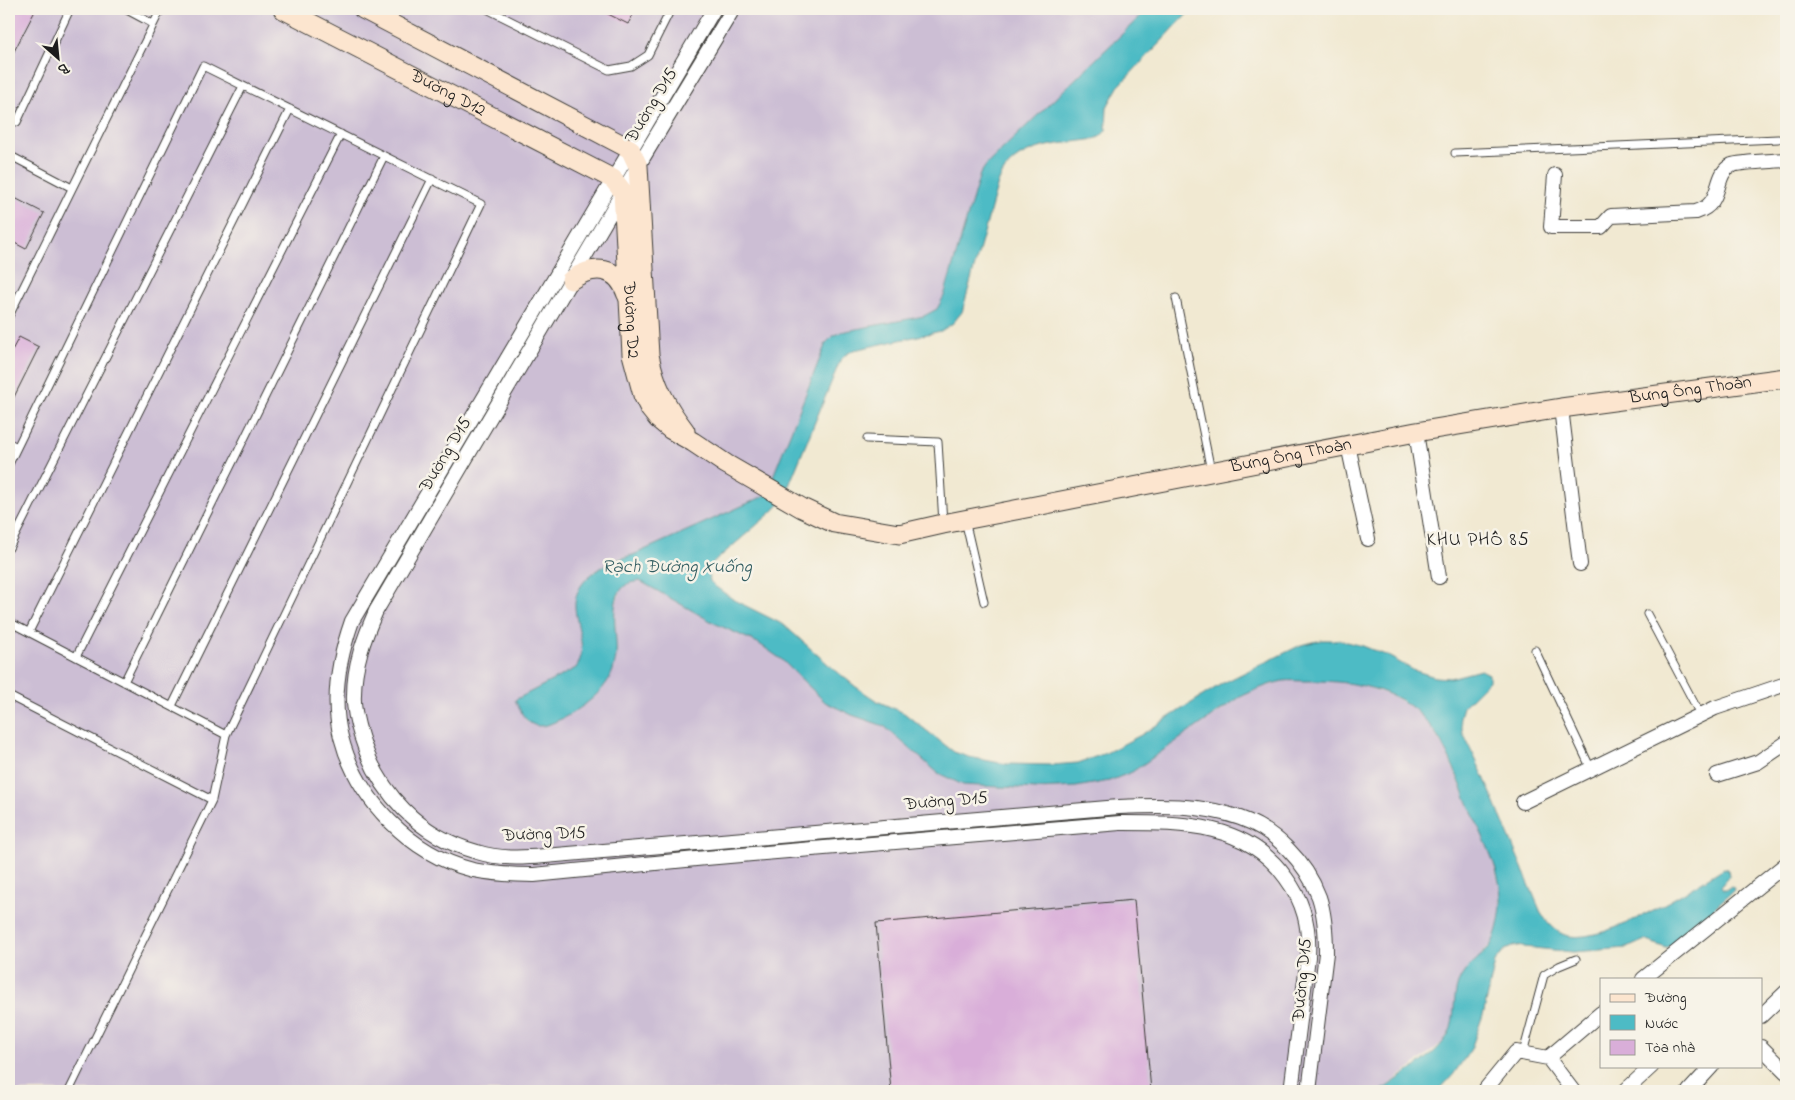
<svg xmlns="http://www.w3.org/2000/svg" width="1795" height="1100" viewBox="0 0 1795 1100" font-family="'Indie Flower',sans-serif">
	<rect width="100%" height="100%" fill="#f7f3e8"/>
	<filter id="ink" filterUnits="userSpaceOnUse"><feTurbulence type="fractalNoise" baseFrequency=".02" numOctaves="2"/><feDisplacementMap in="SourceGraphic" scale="10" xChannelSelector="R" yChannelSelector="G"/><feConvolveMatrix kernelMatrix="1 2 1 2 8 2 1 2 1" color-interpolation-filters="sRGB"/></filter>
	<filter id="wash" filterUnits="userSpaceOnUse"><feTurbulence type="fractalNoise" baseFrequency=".0096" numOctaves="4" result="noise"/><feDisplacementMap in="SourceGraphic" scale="20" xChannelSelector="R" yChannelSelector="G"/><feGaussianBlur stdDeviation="1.12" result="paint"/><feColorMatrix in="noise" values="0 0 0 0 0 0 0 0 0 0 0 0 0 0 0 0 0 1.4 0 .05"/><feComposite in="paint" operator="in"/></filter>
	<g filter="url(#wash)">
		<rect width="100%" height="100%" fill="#f1e9d2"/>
		<path fill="#ccbed4" d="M9 9H1148L987 164 980 174 944 296 937 309 924 316 841 332 826 343 766 494 762 497 633 555 619 558 593 572 580 638 582 652 579 664 576 668 515 700 527 722 616 655 615 606 621 590 624 586 631 582 640 581 714 623 758 643 781 659 825 702 852 715 884 726 938 773 963 785 1037 789 1076 787 1214 716 1240 697 1255 690 1283 681 1325 680 1357 684 1390 695 1411 707 1427 721 1445 750 1492 858 1500 887 1501 913 1497 929 1492 943 1482 953 1454 1014 1451 1029 1443 1042 1381 1091H9Z"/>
		<path fill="#4dbbc5" stroke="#346c70" d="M1148 9H1192L1118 87 1107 107 1106 130 1101 136 1095 139C1059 145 1013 143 998 183L962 312 953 323 941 331 854 350 845 355 840 361 783 500 773 511 707 568 710 581 716 587 734 600 784 625 829 665 856 687 877 701 904 713 954 752 969 757 1005 764 1052 765 1078 763 1106 753 1141 735 1223 683 1301 645 1322 640H1339L1363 646 1388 656 1413 670 1435 677 1450 678 1481 670 1489 674V681L1463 707 1460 717 1463 733 1484 777 1542 915C1549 923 1556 933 1568 936 1609 943 1688 890 1724 868L1728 869 1729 876 1721 886 1723 889H1727L1731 886 1733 887 1734 890 1713 909 1716 914 1682 941 1666 948 1645 940 1627 948 1573 952 1514 946 1505 950 1495 962 1484 1012 1471 1049 1453 1075 1438 1091H1381C1402 1075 1443 1053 1451 1028 1456 1012 1452 992 1461 977 1469 963 1484 956 1492 943 1496 935 1499 923 1500 914 1506 881 1487 846 1474 817 1460 785 1449 748 1427 722 1399 687 1347 680 1306 681 1298 681 1290 680 1283 681 1268 684 1253 691 1240 697L1132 772 1109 781 1076 787 1037 789 963 785 938 773 884 726 852 715 825 702 781 659 758 643 714 623 640 581C635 582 630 582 626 585 607 598 618 636 616 655 616 660 614 666 613 670 605 695 570 717 547 725 528 730 522 714 515 700L576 668C589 648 575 626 575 604 576 576 610 561 633 555L762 497 766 494 826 343 832 337 841 332 924 316 937 309 944 296 980 174 987 164Z"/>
		<g id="blocks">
			<path fill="#d9aed9" d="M9 9H36L9 61Z
				M598 9H636L628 24Z
				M9 195 44 213 26 249 9 240Z
				M19 337 39 347 9 407V356Z
				M1134 900 1151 1091H891L876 923Z"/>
		</g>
	</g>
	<g filter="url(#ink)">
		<use href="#blocks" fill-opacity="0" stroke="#3c3b37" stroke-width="1"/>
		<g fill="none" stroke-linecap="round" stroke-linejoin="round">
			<defs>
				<path id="lane" d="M125 9 153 24
					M487 9 609 70 631 66 648 55 671 9
					M17 122 70 9
					M1455 153 1778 139
					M9 155 72 188
					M1176 298 1211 471
					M9 316 161 9
					M867 439 938 442 943 523
					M9 443 17 447
					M9 464 203 66 481 204 226 735 212 800 69 1091
					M965 520 984 602
					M9 548 243 86
					M1647 614 1701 716
					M9 622 226 735
					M29 632 290 109
					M1535 650 1591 769
					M76 657 341 134
					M124 682 384 156
					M9 696 212 800
					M172 706 432 179
					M1523 1053 1544 975 1559 966 1576 959"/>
				<path id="street" d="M714 9 352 621C339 658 331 699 341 737 357 799 411 855 473 870 493 874 513 875 534 875L706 858 1120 823C1181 823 1247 822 1286 878 1304 902 1310 927 1308 957L1291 1091
					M733 9 638 166 376 611C364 638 354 665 354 695 353 709 357 723 361 736 378 793 419 836 477 852 499 859 522 858 545 856L1119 807C1159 805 1201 804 1240 818 1275 830 1306 862 1319 897 1325 915 1326 934 1326 953L1309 1091
					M1555 175 1551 227H1601L1611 216 1696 212C1725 203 1712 175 1732 165 1739 162 1776 161 1786 160
					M1561 408 1580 564
					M1416 432 1439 577
					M1348 445 1368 539
					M1717 775 1758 762 1786 743
					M1523 802 1715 708 1786 684
					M1643 979 1786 864
					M1761 1016 1786 992
					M1761 1047 1786 1072
					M1548 1058 1573 1091
					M1484 1091 1516 1052 1548 1058 1601 1013
					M1625 1091 1652 1066
					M1689 1091 1712 1066"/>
				<g id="secondary">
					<path id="s1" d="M283 9 613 179 623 192 632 354 643 395 650 409 658 419 670 429 693 442 726 464 802 508 834 523 899 534 943 524 1416 432 1561 408 1786 378"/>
					<path d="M363 9 630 149 638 166 649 355C655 386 666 406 685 431"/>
					<path d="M571 280C594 264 618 266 627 295"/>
				</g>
			</defs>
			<use href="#lane" stroke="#3c3b37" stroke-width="9"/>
			<use href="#street" stroke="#3c3b37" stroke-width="16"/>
			<use href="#secondary" stroke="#3c3b37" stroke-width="21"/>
			<use href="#lane" stroke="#fff" stroke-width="7"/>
			<use href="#street" stroke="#fff" stroke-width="14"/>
			<use href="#secondary" stroke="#fce5cf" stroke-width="19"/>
		</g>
	</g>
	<g text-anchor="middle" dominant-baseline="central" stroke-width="5" stroke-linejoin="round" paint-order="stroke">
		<g font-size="18" fill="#1c1c1c" stroke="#f7f3e8">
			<text stroke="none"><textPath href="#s1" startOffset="185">Đường D12</textPath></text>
			<text transform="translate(652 106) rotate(-59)">Đường D15</text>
			<text stroke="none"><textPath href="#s1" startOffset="516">Đường D2</textPath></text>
			<text stroke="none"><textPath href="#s1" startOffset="1696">Bưng Ông Thoàn</textPath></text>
			<text transform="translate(446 455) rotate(-59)">Đường D15</text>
			<text stroke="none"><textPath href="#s1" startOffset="1291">Bưng Ông Thoàn</textPath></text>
			<text transform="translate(946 802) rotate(-5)">Đường D15</text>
			<text transform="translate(544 835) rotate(-2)">Đường D15</text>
			<text transform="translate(1303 980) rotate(-85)">Đường D15</text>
		</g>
		<g font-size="19" letter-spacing="1" fill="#1c1c1c" stroke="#f7f3e8">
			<text x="1478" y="540">KHU PHỐ 85</text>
		</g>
		<g font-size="19" font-style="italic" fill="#305c60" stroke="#f7f3e8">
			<text x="677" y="567">Rạch Đường Xuống</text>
		</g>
	</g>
	<rect width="1795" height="1100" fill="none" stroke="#f7f3e8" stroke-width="30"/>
	<rect x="1600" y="978" width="162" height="90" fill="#f7f3e8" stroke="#9f9d96"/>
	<rect x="1610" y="994" width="25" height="8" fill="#fce5cf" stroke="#9f9d96"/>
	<text x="1645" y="1002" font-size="15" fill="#1c1c1c">Đường</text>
	<rect x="1610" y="1015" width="25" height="15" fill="#4dbbc5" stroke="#9f9d96"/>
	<text x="1645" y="1028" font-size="15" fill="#1c1c1c">Nước</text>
	<rect x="1610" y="1040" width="25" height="15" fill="#d9aed9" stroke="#9f9d96"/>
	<text x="1645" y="1052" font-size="15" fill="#1c1c1c">Tòa nhà</text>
	<g transform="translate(58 58) rotate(153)" stroke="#f7f3e8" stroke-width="4" paint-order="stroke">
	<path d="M0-4L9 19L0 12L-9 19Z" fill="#1c1c1c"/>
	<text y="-8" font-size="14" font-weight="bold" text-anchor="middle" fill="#1c1c1c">B</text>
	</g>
</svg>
